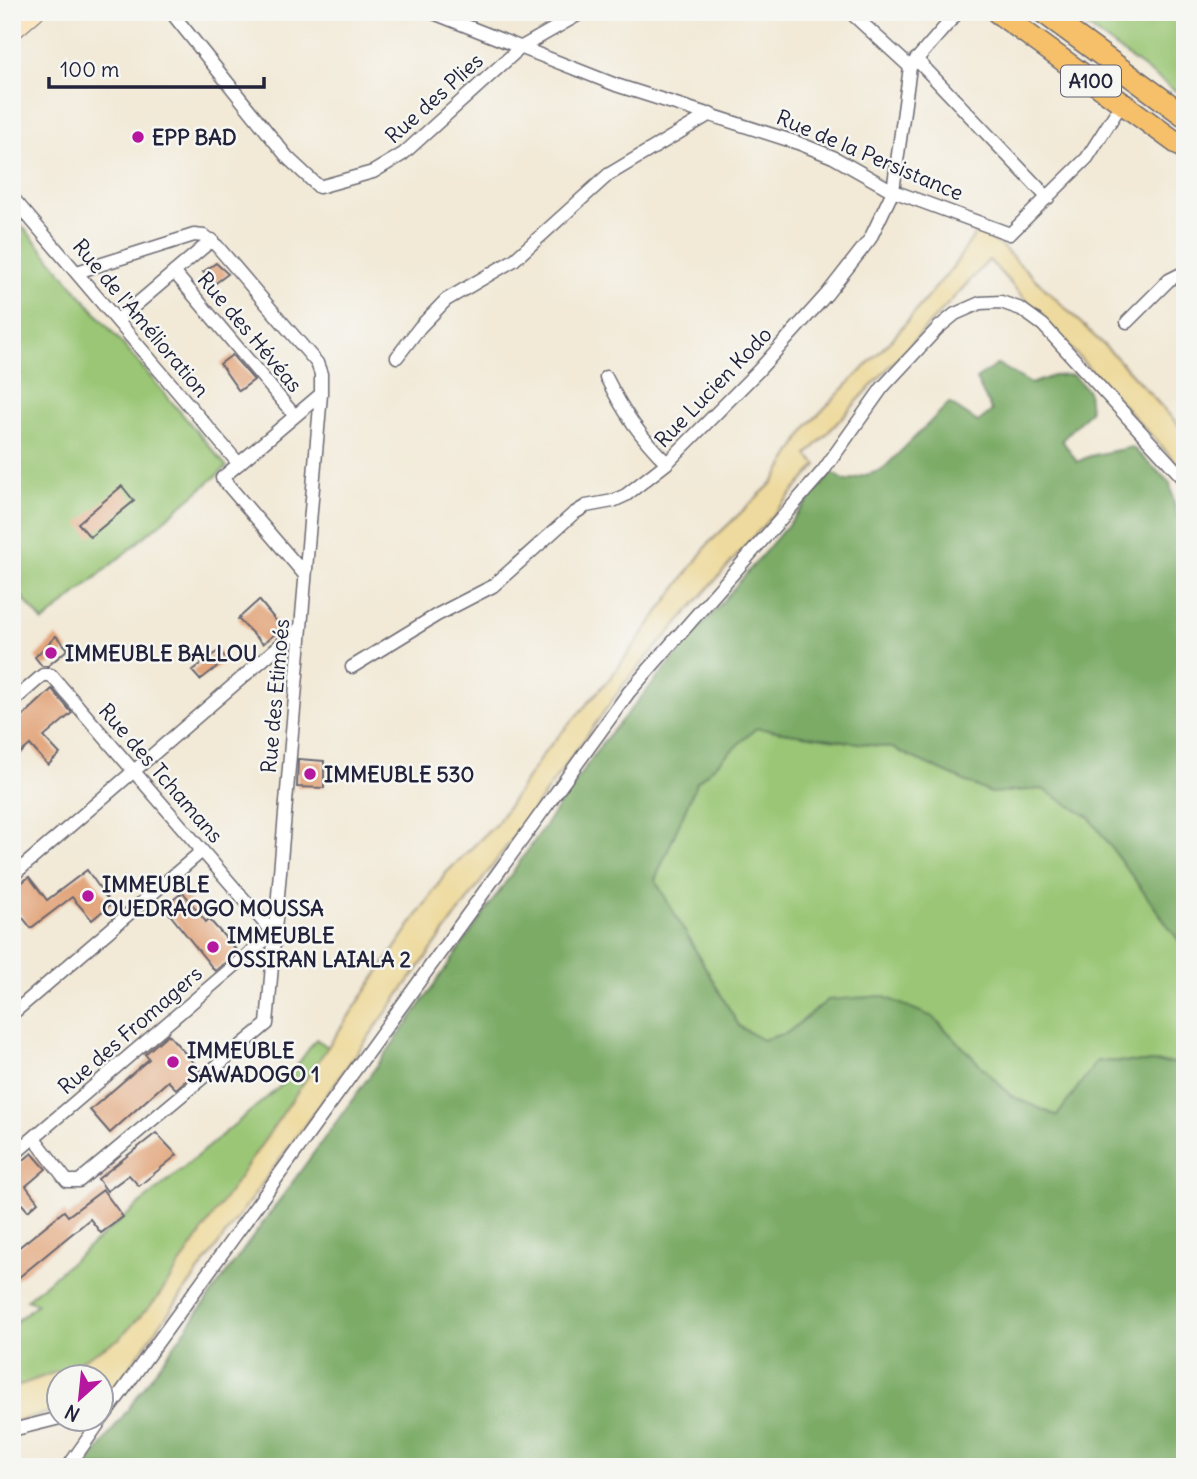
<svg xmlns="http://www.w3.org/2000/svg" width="1197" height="1479" viewBox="0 0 1197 1479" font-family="Delius,sans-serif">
	<rect width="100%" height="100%" fill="#f6f6f2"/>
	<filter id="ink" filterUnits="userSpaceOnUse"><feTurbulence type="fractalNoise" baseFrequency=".0143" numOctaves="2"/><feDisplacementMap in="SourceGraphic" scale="14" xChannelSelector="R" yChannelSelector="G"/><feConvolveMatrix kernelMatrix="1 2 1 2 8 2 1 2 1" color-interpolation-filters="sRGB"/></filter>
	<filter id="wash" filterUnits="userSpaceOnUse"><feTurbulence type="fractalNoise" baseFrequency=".00686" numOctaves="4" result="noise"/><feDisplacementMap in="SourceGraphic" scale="28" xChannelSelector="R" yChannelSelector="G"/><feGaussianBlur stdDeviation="1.57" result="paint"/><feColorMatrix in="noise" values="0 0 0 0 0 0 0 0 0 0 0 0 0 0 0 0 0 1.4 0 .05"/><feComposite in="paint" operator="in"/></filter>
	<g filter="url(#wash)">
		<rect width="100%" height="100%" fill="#f2e9d6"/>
		<path fill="#9ac674" stroke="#5e7458" stroke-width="2" d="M1067 12H1185V98Z
			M12 214 227 467 43 622 12 585Z
			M756 728 892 748 991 793 1042 788 1089 817 1185 949V1049L1177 1063 1097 1061 1057 1116 1011 1096 933 1017 828 1000 787 1033 762 1040 739 1026 655 880 697 782Z
			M316 1039 328 1047 156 1300 119 1339 70 1367 12 1388V1325L37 1304 27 1299 284 1083Z"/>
		<path fill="#7bab66" stroke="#4e6650" stroke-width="2" d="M998 364 1031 384 1053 376 1073 375 1088 391 1090 411 1062 440 1077 462 1090 456 1132 447 1170 483 1177 518 1185 526V949L1089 817 1042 789 991 793 892 748 756 728 697 782 655 880 739 1026 762 1040 787 1033 828 1000 882 996 933 1017 1011 1096 1057 1116 1097 1061 1177 1063 1185 1049V1467H86L410 1020 603 742 832 473 846 481 882 470 949 403 978 422 992 411 976 379Z"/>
		<path fill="#eeda9e" stroke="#887e6c" stroke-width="2" d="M977 231 1001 246 1116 357 1185 432V472L989 260 807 455 817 465 625 683 107 1398 102 1400V1378H60L59 1410 12 1422V1388L70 1367 119 1339 156 1300 446 873 497 823 546 750 611 677 709 543 774 481 809 424 893 338 953 267Z"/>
		<g id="blocks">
			<path fill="#e2a57c" d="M216 263 228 274 213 285 203 272Z
				M232 355 254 380 239 391 220 364Z
				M122 486 134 501 90 537 78 523Z
				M259 600 282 628 263 644 238 619Z
				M56 636 68 649 48 666H42L35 657Z
				M218 651 227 659 200 680 192 671Z
				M52 689 72 713 44 737 60 754 48 765 30 745 12 760V726Z
				M298 759 324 761V788L297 787Z
				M87 870 111 904 92 920 72 897 31 928 12 904V890L29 877 47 900Z
				M183 892 206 922 209 919 238 952 215 971 164 907Z
				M168 1034 199 1069 176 1089 168 1081 110 1133 90 1110 149 1059 145 1054Z
				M156 1133 177 1155 139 1186 129 1175 107 1191 98 1179Z
				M32 1153 46 1169 26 1186 38 1202 28 1211 12 1193V1170Z
				M103 1190 123 1217 101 1233 90 1219 12 1283V1253L64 1211 68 1216Z"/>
		</g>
	</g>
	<g filter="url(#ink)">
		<use href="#blocks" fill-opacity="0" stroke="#6b6871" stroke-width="2"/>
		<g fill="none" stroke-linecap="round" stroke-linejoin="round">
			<defs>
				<path id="street" d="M171 12 288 158 319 187 373 172 403 154 520 48 583 12
					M431 12 616 85 798 143 833 157 893 191 1010 234 1087 158 1122 103
					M850 12 910 67
					M916 59 1048 198
					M12 197 239 464
					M174 272 295 416
					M118 320 212 240
					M1127 322 1169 280 1185 272
					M397 357 420 327 446 300 514 260 608 175 710 114
					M606 377C623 411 640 437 667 463
					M305 575 222 478 321 394
					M352 667 437 615 493 586 573 514 586 506 613 501 626 495 667 463 758 371 827 294 870 239 893 191 910 67 958 12
					M12 702 43 675H51L273 933 12 1156
					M12 876 301 627
					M12 1014 202 851
					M34 1138 67 1181H79L267 1024 321 394V374L317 363 217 246 204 236 194 235 77 272
					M102 1419 629 692 823 471 882 388 938 328 955 314 980 303 1001 302 1021 309 1043 325 1185 480
					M12 1430 60 1418
					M68 1467 101 1420"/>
				<path id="secondary" d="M12 33 36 12"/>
				<path id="highway" d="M997 12 1185 149
					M1043 12 1185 116"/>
			</defs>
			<use href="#street" stroke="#6b6871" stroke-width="15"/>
			<use href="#secondary" stroke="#6b6871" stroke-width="18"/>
			<use href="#highway" stroke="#6b6871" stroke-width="24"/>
			<use href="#street" stroke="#fff" stroke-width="12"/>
			<use href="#secondary" stroke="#fbe6c4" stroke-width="16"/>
			<use href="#highway" stroke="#f6c06b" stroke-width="21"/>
		</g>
	</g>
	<g fill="#b5179e" stroke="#f6f6f2" stroke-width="2.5">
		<circle cx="138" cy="137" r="7"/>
		<circle cx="51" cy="653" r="7"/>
		<circle cx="310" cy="774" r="7"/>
		<circle cx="88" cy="896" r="7"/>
		<circle cx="213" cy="947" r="7"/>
		<circle cx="173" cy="1062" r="7"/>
	</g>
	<g text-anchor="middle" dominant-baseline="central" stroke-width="5" stroke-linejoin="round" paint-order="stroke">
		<rect fill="#f6f6f2" stroke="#626272" stroke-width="2" x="1061" y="65.5" width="60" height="31" rx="5"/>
		<g font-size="19" font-weight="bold" fill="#22223b">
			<text x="1091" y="81">A100</text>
		</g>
		<g font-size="21" fill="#22223b" stroke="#f6f6f2">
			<text transform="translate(434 98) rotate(-42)">Rue des Plies</text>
			<text transform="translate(870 155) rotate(23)">Rue de la Persistance</text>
			<text transform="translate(141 318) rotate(50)">Rue de l'Amélioration</text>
			<text transform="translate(250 332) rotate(50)">Rue des Hévéas</text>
			<text transform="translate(713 387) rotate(-46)">Rue Lucien Kodo</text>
			<text transform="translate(275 696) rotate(-85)">Rue des Etimoés</text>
			<text transform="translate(161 773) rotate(49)">Rue des Tchamans</text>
			<text transform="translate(130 1030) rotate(-41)">Rue des Fromagers</text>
		</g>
		<g font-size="21" font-weight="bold" fill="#22223b" stroke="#f6f6f2" text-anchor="start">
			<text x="152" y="137">EPP BAD</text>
			<text x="65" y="653">IMMEUBLE BALLOU</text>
			<text x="324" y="774">IMMEUBLE 530</text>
			<text x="102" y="884">IMMEUBLE<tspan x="102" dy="24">OUEDRAOGO MOUSSA</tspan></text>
			<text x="227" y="935">IMMEUBLE<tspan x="227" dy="24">OSSIRAN LAIALA 2</tspan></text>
			<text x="187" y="1050">IMMEUBLE<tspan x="187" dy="24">SAWADOGO 1</tspan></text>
		</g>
	</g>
	<rect width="1197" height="1479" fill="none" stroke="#f6f6f2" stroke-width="42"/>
	<g transform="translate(80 1398) rotate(207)"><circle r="33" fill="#f6f6f2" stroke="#a1a1a9" stroke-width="2"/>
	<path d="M0-5L12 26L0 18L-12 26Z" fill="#b5179e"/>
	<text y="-10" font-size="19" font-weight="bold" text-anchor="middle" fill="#22223b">N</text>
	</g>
	<path d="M49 77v10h215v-10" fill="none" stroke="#22223b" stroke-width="3.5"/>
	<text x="60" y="77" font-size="21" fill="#22223b" stroke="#f6f6f2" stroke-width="5" paint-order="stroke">100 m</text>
</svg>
